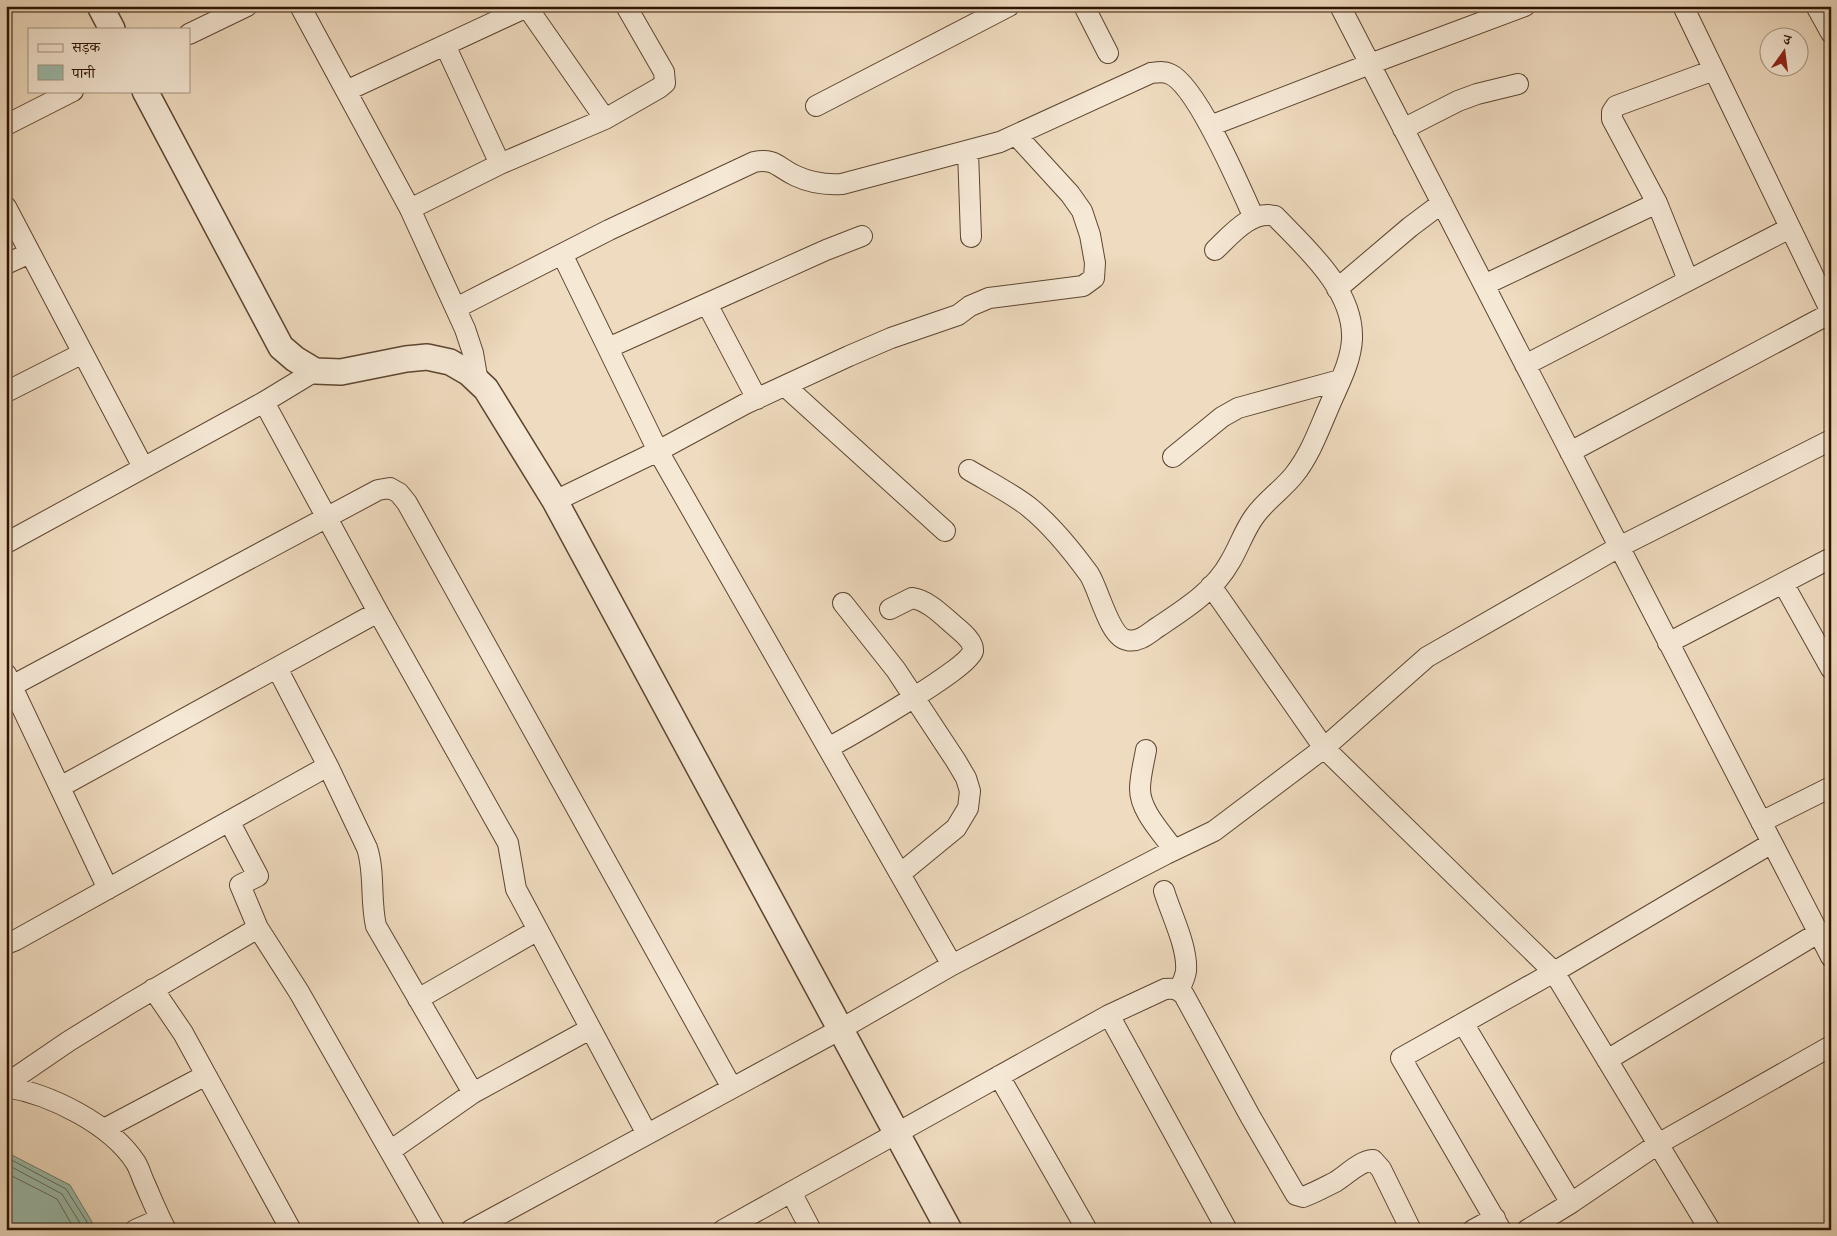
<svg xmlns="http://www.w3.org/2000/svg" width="1837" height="1236" viewBox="0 0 1837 1236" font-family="'IM FELL Double Pica','Noto Serif Devanagari',serif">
	<rect width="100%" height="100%" fill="#efdbbf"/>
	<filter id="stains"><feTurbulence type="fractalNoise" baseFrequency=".004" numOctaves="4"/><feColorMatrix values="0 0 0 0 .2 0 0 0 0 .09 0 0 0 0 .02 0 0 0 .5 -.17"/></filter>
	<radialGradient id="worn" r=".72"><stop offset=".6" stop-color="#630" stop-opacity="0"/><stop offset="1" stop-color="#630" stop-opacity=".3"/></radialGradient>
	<path fill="#9bbcac" stroke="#6f7867" d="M6 1152 70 1185 92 1222 91 1230H6Z"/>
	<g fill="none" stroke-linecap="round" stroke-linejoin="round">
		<path stroke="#646856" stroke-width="1" d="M6 1157 66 1189 87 1222 86 1230
			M6 1164 62 1194 80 1223V1230
			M6 1173 57 1199 72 1225V1230"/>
		<defs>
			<path id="minor" d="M300 6 410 209 500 164 605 119 659 88 665 83 664 72 626 6
				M1084 6 1108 53
				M1340 6 1831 957
				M1683 6 1831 312
				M1816 6 1831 33
				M527 7 605 119
				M189 34 247 6
				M445 45 500 164
				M346 91 529 6
				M816 106 1009 6
				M6 125 73 91
				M1210 126 1370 64 1525 6
				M1403 129 1458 101 1477 94 1518 84
				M968 151 971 237
				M6 207 143 467
				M410 209 465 329 473 353 478 382
				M562 254 658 451 745 404 849 356 891 338 958 315 970 306 989 298 1083 286 1094 278 1095 263 1090 235 1082 211 1070 194 1016 135
				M6 264 30 253
				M1688 280 1657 203 1612 119V112L1616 106 1714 70
				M1484 285 1657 203
				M1337 289 1410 227 1442 203
				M707 304 757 399
				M456 308 609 230 754 162C776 158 778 168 796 176 811 183 826 185 842 184L1000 142 1151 73C1158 72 1164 71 1170 74 1197 86 1241 189 1254 218
				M608 348 826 250 862 236
				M1525 365 1790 228
				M785 386 945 531
				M6 392 83 353
				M264 402 378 612 508 843 516 889 647 1134
				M1570 452 1831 313
				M1173 457 1222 417 1238 408 1340 380
				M969 470C989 482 1011 493 1029 507 1050 524 1073 552 1089 574 1099 589 1109 637 1127 640 1139 643 1149 633 1158 627 1185 609 1214 591 1230 562 1239 547 1244 531 1254 517 1265 501 1282 490 1294 475 1310 455 1318 432 1328 409 1337 387 1351 363 1352 339 1354 290 1306 248 1275 216 1251 210 1231 235 1215 250
				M555 501 658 451 952 965
				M6 543 264 402 315 371
				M1783 583 1831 669
				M1211 586 1324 748 1554 972 1710 1230
				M843 603 896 670 956 761 966 778 970 791 968 808 956 828 900 874
				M1668 643 1831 558
				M277 668 328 766 367 848C375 872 370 900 376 926L473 1093
				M6 674 108 889
				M6 689 378 490 390 488 399 493 407 503 732 1088
				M828 748C850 736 970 668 973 651 974 642 962 632 956 627 943 616 928 600 912 598L890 609
				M1146 750C1144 762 1140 776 1140 789 1140 811 1162 833 1174 850
				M60 787 378 612
				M229 821 258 876 240 885 258 928 299 992 435 1230
				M1761 822 1831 787
				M1164 891C1171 914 1188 947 1186 971 1185 978 1182 984 1179 990
				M6 944 16 940 328 766
				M153 989 183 1033 291 1230
				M418 999 538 930
				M1109 1015 1165 989C1174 988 1178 989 1184 995L1250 1116 1296 1195 1303 1197C1314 1193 1325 1187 1335 1182 1347 1175 1359 1161 1373 1160L1381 1169 1411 1230
				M1463 1023 1571 1203
				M1607 1060 1818 933
				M999 1076 1087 1230
				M6 1084 69 1041 129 1004 258 928
				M6 1087C50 1094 111 1124 136 1163 140 1170 142 1178 145 1184 152 1200 158 1215 166 1230
				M104 1129 206 1075
				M390 1151 473 1093 590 1029
				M791 1192 811 1230
				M135 1230 160 1219
				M471 1230 841 1029 952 965 1166 854 1214 831 1324 748 1427 657 1619 547 1831 440
				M723 1230 1109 1015 1227 1230
				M1473 1230 1495 1218
				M1501 1230 1401 1058 1554 972 1772 843
				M1527 1230 1571 1203 1658 1144 1831 1046"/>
			<path id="tertiary" d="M100 6 112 29
				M145 91 281 347 295 359 315 371 341 372 406 359 427 357 450 362 469 373 486 389 555 501 949 1230"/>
		</defs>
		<use href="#minor" stroke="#5d4530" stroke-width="22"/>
		<use href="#tertiary" stroke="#5d4530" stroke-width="28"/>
		<use href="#minor" stroke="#f5e8d5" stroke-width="20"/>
		<use href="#tertiary" stroke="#f5e8d5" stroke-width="25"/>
	</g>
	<rect width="1837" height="1236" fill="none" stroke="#efdbbf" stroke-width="25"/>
	<rect x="8" y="8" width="1822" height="1221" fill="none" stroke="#2c1300" stroke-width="2.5"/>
	<rect x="12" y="12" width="1812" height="1211" fill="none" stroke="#2c1300"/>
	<rect x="28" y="28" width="162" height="65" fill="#f5e8d5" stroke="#a59380"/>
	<rect x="38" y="44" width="25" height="8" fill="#f5e8d5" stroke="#a59380"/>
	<text x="72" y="52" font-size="15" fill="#2c1300">सड़क</text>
	<rect x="38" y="65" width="25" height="15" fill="#9bbcac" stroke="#a59380"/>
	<text x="72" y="78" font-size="15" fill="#2c1300">पानी</text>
	<g transform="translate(1784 52) rotate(14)"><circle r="24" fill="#f5e8d5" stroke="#a59380"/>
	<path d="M0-4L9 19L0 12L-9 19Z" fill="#8f2418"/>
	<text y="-8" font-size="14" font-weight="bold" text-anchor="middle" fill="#2c1300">उ</text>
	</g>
	<rect width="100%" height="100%" filter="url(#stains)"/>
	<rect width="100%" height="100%" fill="url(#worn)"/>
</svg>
